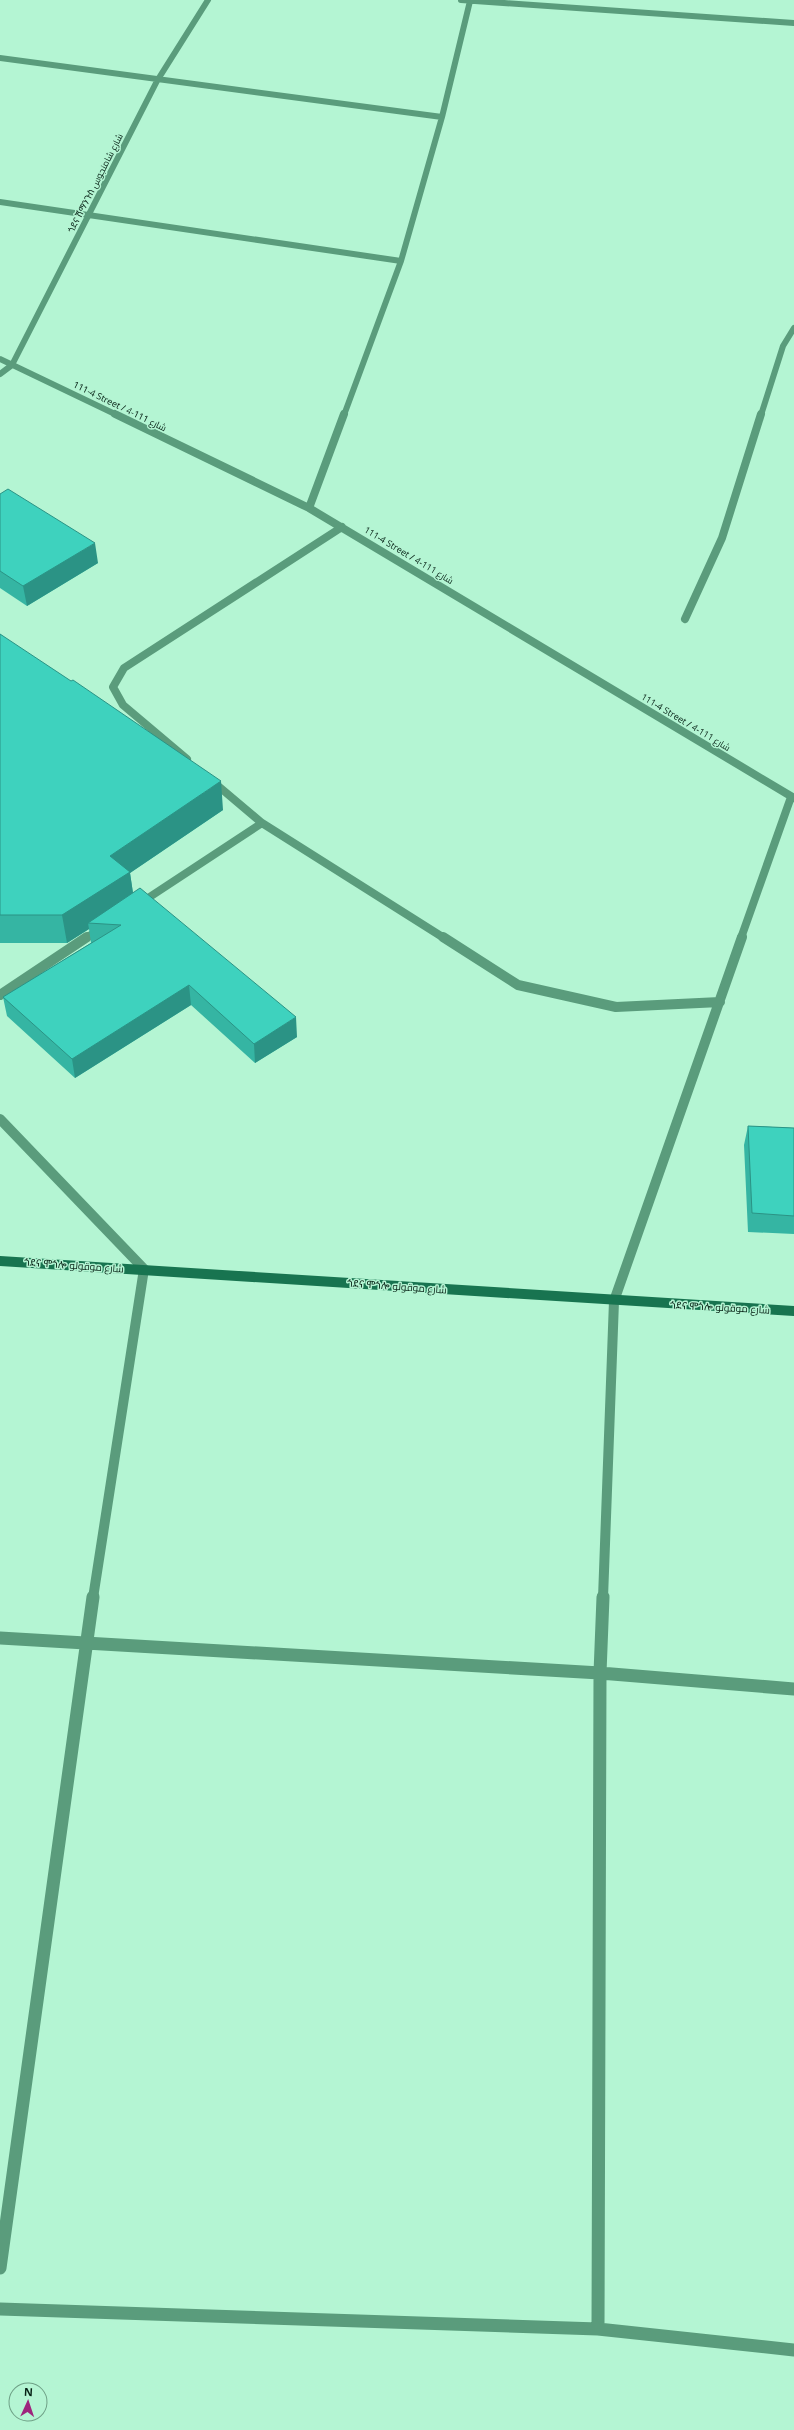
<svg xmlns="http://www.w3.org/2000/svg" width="794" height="2430" viewBox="0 0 794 2430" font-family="'Open Sans',Cairo,'Noto Sans Ethiopic',sans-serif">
	<rect width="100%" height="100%" fill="#b4f5d3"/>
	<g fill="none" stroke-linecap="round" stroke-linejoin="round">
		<path stroke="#5a9c7c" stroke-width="6" d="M761 415 783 346 794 328"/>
		<path stroke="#5a9c7c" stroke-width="8" d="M685 619 722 538 761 414"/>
		<path stroke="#5a9c7c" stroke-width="6" d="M461 0 794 23
			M0 58 442 117
			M0 202 401 261
			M0 359 117 415
			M0 374 12 365 157 81 208 0
			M344 415 401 261 442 117 470 1"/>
		<path stroke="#5a9c7c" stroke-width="8" d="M115 414 309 508 794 798
			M309 508 344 414
			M187 759 123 705 113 687 124 668 342 527
			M211 780 262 823 444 938
			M139 904 262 823
			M86 938 100 929
			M741 938 791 797"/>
		<path stroke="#5a9c7c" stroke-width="10" d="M443 937 518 985 616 1007 720 1002
			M0 995 87 937
			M0 1119 144 1269 93 1598
			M603 1598 614 1301 742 937"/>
		<path stroke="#5a9c7c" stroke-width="13" d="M0 1638 600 1673 794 1689
			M0 2268 93 1597
			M0 2309 598 2329 794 2350
			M598 2329 600 1673 603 1597"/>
		<path stroke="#187450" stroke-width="10" d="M0 1261 794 1311"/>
	</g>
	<path fill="#35b5a3" d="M0 494 98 563 27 606 0 588Z
		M0 634 223 810 130 873 133 893 297 1037 255 1063 191 1005 75 1078 7 1016 3 997 91 943 89 929 67 943H0Z
		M748 1126 794 1128V1234L748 1232 744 1145Z"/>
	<path fill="#2b9385" d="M95 543 98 563 27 606 23 586Z
		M221 781 223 810 130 873 134 900 88 923 89 929 67 943 62 915 110 856Z
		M189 985 191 1005 75 1078 72 1059Z
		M296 1017 297 1037 255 1063 254 1044Z"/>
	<path fill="#3ed2be" stroke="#2b9385" d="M8 489 95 543 23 586 0 571V494Z
		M0 634 71 681 73 680 221 781 110 856 130 872 62 915H0Z
		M140 888 296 1017 254 1044 189 985 72 1059 3 997 121 925 88 923Z
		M748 1126 794 1128V1216L752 1213Z"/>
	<g text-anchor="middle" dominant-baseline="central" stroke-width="3" stroke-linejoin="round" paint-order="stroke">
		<g font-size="9" fill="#072216" stroke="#b4f5d3">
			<text transform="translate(95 183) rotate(-63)">ጎደና ሽማንጉስ شارع شامنجوس</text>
			<text transform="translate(120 406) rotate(26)">111-4 Street / شارع 111-4</text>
			<text transform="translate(409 555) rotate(31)">111-4 Street / شارع 111-4</text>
			<text transform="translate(686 722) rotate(31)">111-4 Street / شارع 111-4</text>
		</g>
		<g font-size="10" fill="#072216" stroke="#b4f5d3">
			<text transform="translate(74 1265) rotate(4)">ጎደና ሞጎሎ شارع موقولو</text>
			<text transform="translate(397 1286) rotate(4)">ጎደና ሞጎሎ شارع موقولو</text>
			<text transform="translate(720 1307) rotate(3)">ጎደና ሞጎሎ شارع موقولو</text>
		</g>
	</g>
	<g transform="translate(28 2402) rotate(3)"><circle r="19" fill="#b4f5d3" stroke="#6fa187"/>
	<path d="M0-3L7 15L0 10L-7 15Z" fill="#9e257d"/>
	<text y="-6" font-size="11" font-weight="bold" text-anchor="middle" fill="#072216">N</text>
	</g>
</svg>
